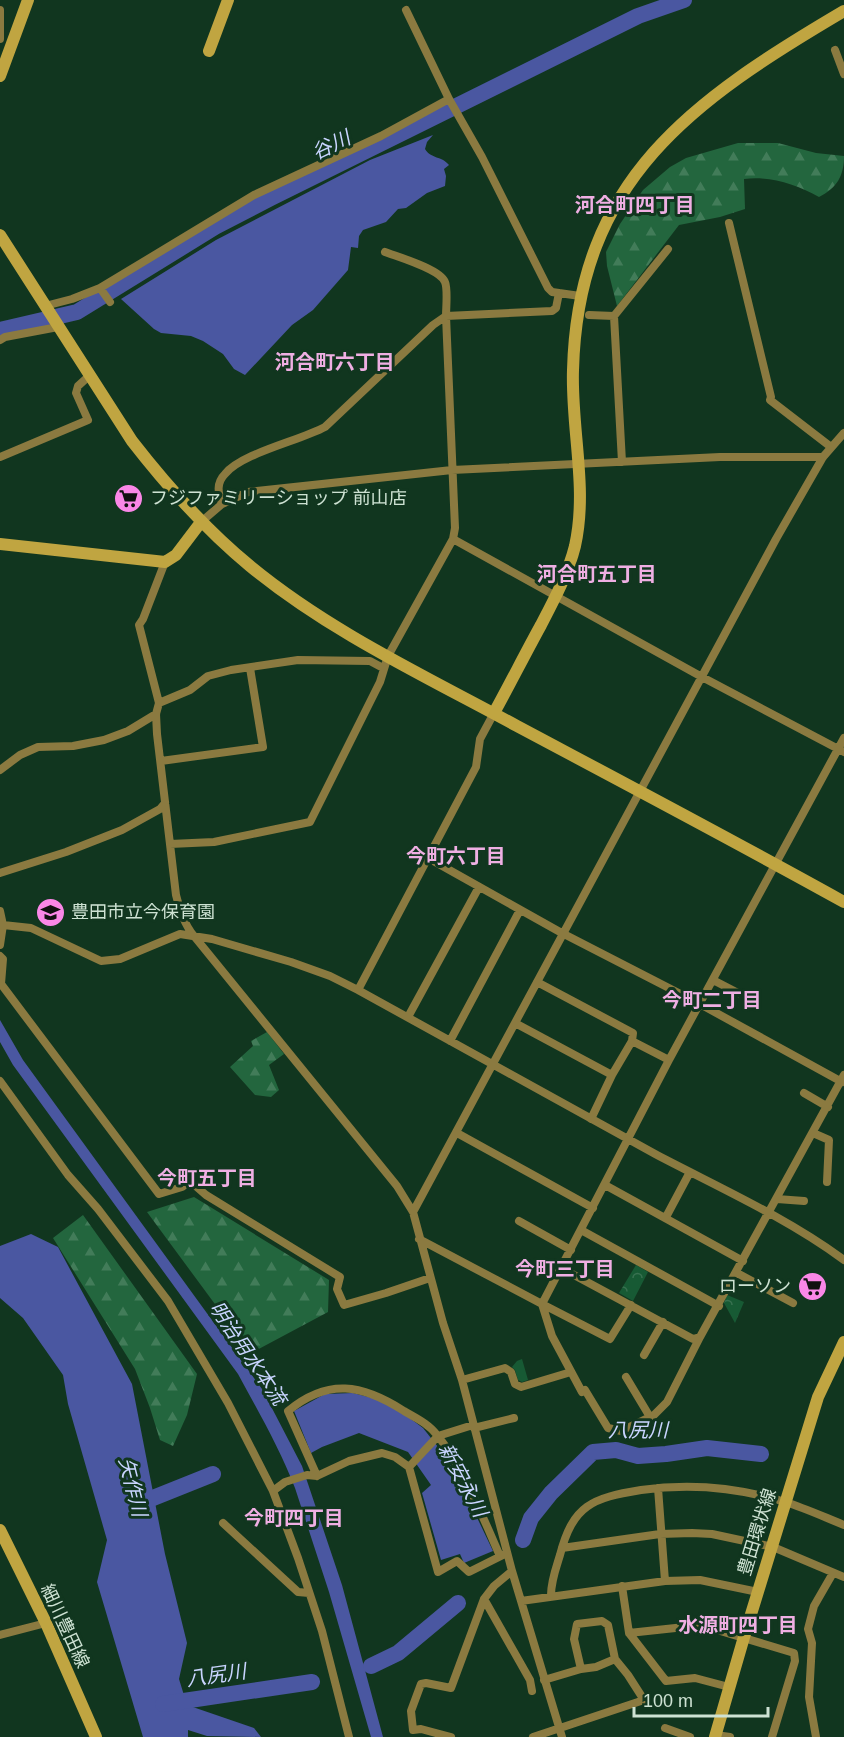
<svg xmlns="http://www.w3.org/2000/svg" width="844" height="1737" viewBox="0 0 844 1737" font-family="Helvetica,'Noto Sans JP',sans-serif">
	<defs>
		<pattern id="forest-firs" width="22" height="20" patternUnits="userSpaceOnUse" patternTransform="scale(1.5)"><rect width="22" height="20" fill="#23663e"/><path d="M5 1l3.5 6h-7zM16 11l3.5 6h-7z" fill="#427c59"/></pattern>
		<pattern id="park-crowns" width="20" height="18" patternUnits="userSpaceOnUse" patternTransform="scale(1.5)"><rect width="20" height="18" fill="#175a34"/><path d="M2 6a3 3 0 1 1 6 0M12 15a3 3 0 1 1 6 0" fill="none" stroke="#387150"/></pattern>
	</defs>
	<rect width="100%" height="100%" fill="#11361f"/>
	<path fill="url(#forest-firs)" d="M738 143H778L816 153 844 156C844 176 837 188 819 197 795 184 771 176 744 179L745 209 720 217 679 225 617 306 607 266 606 252 620 224 643 190 670 167 686 158Z
		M267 1032 284 1054 269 1065 279 1090 271 1097 255 1095 230 1067 253 1046 251 1041Z
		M194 1197 329 1280 328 1312 251 1353 147 1212Z
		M83 1215 197 1374 187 1415 173 1446 160 1440 150 1408 135 1369 53 1238Z"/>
	<path fill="url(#park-crowns)" d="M636 1265 648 1272 633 1301 619 1293Z
		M727 1295 744 1302 735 1323 724 1303Z
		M522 1359 528 1380 522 1382 518 1380 515 1370 512 1367 517 1361Z"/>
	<path fill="#4a57a1" d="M433 135 427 142 425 149C431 159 442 156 449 165L444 169 446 176 445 186 427 193 406 208 398 209 386 222 363 230 359 236 358 248 351 247 348 270 313 310 292 325 245 375 234 369 223 354 203 341 191 336 161 333 154 329 121 299 216 240 370 160Z
		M0 1020 23 1060 262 1389 302 1466 342 1585 383 1737H371L329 1592 295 1488C280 1449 258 1411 238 1374L13 1065 0 1042Z
		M31 1234 58 1247 132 1384 165 1554 187 1643 179 1679 187 1705 254 1728 261 1737 207 1736 188 1730V1737H143L97 1582 107 1540 68 1404 63 1375 23 1318 0 1298V1246Z
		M353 1393 388 1402 423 1428 446 1457 461 1484 493 1551 464 1563 460 1554 441 1560 422 1493 431 1485 408 1452 359 1433 322 1447 311 1453 294 1411 325 1394Z"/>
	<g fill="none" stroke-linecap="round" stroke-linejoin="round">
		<path stroke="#4a57a1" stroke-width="16" d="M0 330 77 312 215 227 271 198 638 16 684 0
			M133 1506 213 1474
			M523 1540 531 1518 551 1493 593 1452 616 1450 638 1456 666 1454 707 1448 761 1454
			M371 1666 398 1653 458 1603
			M163 1704 312 1682"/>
		<path stroke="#8b7a40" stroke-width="8" d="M0 10V39
			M406 10 449 99 482 157 548 288 552 292 580 296
			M835 50 844 74
			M729 223 771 397 770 400 831 447
			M100 288 110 302
			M45 306 72 299 100 288 254 195 381 136 449 99
			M589 315 614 316 668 249
			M614 316 622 462
			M0 340 5 337 58 327
			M0 457 88 420 76 393 78 386 89 376
			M222 504C218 493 216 483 225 474 242 453 299 441 325 427L433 325 446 316C446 308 448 289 445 282 440 269 398 257 385 252
			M201 522 222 504 248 492 452 470 720 457H823
			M453 539 702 677 844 752
			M165 562 143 619 139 625 159 703 156 714 157 734 176 895C180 910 184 924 194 936L397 1186 413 1212 443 1323 462 1380 512 1571 562 1737
			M159 703 190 690 208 676 231 670 298 660 370 661 383 668
			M161 761 263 747 250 668
			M0 770 20 755 38 747 73 746 104 740 128 731 156 714
			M170 844 214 842 310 822 380 682 388 656 453 539 455 528 446 316 552 311 556 308 559 293
			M428 858 560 932 700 1004 842 1082
			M0 873 66 852 122 830 160 809 165 803
			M0 911 3 925 0 945
			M3 925 31 928 101 961 120 959 180 934 212 939 291 962 330 976 358 990C458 1045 557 1100 657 1155 720 1188 787 1218 844 1260
			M0 956 3 959 1 984 159 1194 182 1187 190 1181 206 1195 340 1277 337 1289 344 1305 386 1293 430 1278
			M713 980 738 993
			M537 982 633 1033 632 1041 612 1075 591 1119
			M358 990 476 767 480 739 494 713
			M408 1017 479 887
			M515 1023 612 1075
			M450 1041 520 910
			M632 1041 669 1060
			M0 1081 68 1175 98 1209 168 1301 228 1403 273 1491 298 1558 322 1631 349 1737
			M804 1093 828 1107
			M457 1133 593 1208
			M813 1133 829 1140 827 1182
			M605 1185 743 1261
			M777 1199 804 1201
			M413 1212 776 539 823 457 844 433
			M666 1217 690 1172
			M519 1221 571 1250
			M581 1230 719 1306
			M419 1239 542 1304 669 1060 844 738
			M561 1268 693 1339 700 1337 844 1075
			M737 1273 793 1303
			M542 1304 552 1336 582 1392 585 1390 608 1428 621 1431 654 1415 667 1402 700 1337
			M542 1304 610 1339 631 1305
			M644 1355 663 1322
			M626 1377 650 1417
			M462 1380 505 1368 511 1372 515 1384 521 1387 571 1372
			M474 1428 514 1418
			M409 1467 438 1436 473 1425
			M317 1476 288 1411C328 1378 362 1384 404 1411 416 1418 429 1424 437 1435 462 1465 484 1520 500 1556
			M658 1488 665 1581
			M273 1491 285 1482 307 1475 317 1476 349 1461 382 1453 395 1457 409 1467 438 1572 457 1561 469 1572 503 1555
			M223 1523 298 1592 309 1593
			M562 1548 660 1534 692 1533 712 1534 773 1547 844 1577
			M622 1586 629 1633 666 1681 695 1678 729 1687
			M551 1595C551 1581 556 1568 560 1555 573 1505 592 1498 641 1490 689 1483 737 1487 785 1502 805 1508 824 1517 844 1525
			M484 1599 530 1680 532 1691
			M521 1601 665 1581 700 1580 758 1592
			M629 1633 694 1626 707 1627 794 1653 795 1661 772 1737
			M0 1635 46 1623
			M581 1669 596 1667 615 1659
			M665 1728 690 1737
			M716 1735 730 1737
			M451 1737 421 1729 413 1730 411 1711 421 1684 426 1683 451 1688 484 1599 494 1586 512 1571
			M533 1737 644 1700 628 1675 615 1659 608 1625 602 1621 577 1624 574 1639 581 1669 544 1680
			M816 1737 809 1697 812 1643 808 1629 814 1606 833 1573"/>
		<path stroke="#c0a541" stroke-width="12" d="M209 51 228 0
			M0 76 28 0
			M0 235 132 441C167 486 205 529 250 566 330 632 427 677 517 726 626 784 736 842 844 902
			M0 544 165 562 176 555 201 522
			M494 713C510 684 525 654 541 625 554 600 568 574 575 546 588 488 571 429 573 370 578 179 693 100 844 11
			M0 1530 46 1623 96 1737
			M715 1737 744 1637 818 1397 844 1342"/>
	</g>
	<defs>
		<symbol id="supermarket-disc" viewBox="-11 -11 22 22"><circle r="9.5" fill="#fa87e7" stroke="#11361f"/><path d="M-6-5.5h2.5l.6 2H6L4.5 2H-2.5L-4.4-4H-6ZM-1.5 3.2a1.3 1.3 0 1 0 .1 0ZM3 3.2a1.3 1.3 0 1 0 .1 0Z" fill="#111"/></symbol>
		<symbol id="school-disc" viewBox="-11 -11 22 22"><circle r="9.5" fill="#fa87e7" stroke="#11361f"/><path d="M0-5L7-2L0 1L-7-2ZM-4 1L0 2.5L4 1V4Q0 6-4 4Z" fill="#111"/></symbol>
	</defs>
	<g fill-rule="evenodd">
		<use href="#supermarket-disc" x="112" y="482" width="33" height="33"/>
		<use href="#school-disc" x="34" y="896" width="33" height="33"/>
		<use href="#supermarket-disc" x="796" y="1270" width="33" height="33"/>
	</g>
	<g text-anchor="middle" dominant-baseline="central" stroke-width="6" stroke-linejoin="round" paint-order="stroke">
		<g font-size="18" fill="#cee2d3" stroke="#11361f" text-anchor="start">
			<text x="150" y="498">フジファミリーショップ 前山店</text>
			<text x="71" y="912">豊田市立今保育園</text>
			<text x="791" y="1286" text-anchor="end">ローソン</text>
		</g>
		<g font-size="18" fill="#cee2d3" stroke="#11361f">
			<text transform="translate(757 1532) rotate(-73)">豊田環状線</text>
			<text transform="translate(65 1626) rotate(65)">細川豊田線</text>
		</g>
		<g font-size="20" font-style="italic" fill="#c9d5ff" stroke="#11361f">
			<text transform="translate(331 145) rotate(-26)">谷川</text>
			<text transform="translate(248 1353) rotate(56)">明治用水本流</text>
			<text x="638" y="1430">八尻川</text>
			<text transform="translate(463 1480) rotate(62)">新安永川</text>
			<text transform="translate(133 1487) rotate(76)">矢作川</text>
			<text transform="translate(216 1675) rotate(-8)">八尻川</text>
		</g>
		<g font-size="20" font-weight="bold" fill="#efafe3" stroke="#11361f">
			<text x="635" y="205">河合町四丁目</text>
			<text x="335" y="362">河合町六丁目</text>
			<text x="597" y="574">河合町五丁目</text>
			<text x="456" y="856">今町六丁目</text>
			<text x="712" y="1000">今町二丁目</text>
			<text x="207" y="1178">今町五丁目</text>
			<text x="565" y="1269">今町三丁目</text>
			<text x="294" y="1518">今町四丁目</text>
			<text x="738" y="1625">水源町四丁目</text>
		</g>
	</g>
	<path d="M634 1707v9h134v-9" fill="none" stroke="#cee2d3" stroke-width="3"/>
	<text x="643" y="1707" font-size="18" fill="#cee2d3" stroke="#11361f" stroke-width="4.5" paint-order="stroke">100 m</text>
</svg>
